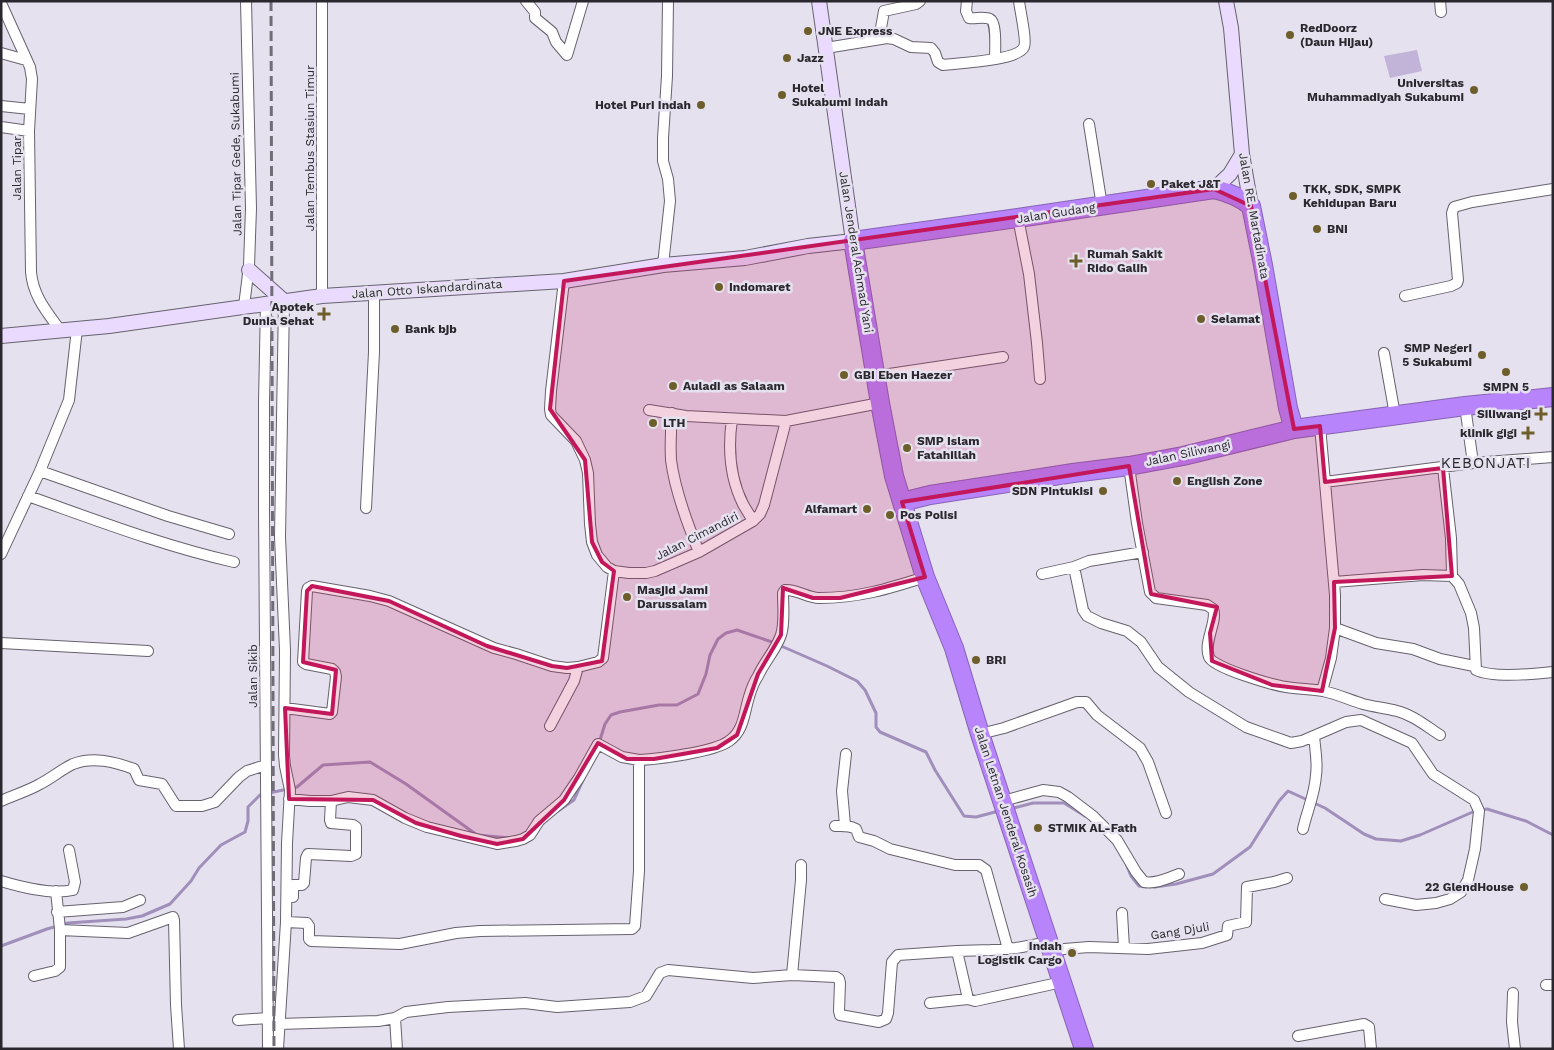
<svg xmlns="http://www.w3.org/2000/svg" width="1554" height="1050" viewBox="0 0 1554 1050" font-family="'Work Sans',sans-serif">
	<rect width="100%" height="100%" fill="#e6e1ef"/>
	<path fill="#c1b4d8" d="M1417 50 1422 71 1390 78 1384 56Z"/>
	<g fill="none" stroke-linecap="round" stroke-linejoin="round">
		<path stroke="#a08fba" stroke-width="3" d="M599 743 605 724 611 715 620 712 659 705H677L698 694 706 674 710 655 718 639 726 633 737 630 772 642 827 666 857 681 865 690 876 713V727L880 732 926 752 935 770 964 816 976 817 999 811
			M1010 809 1033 803H1064L1085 816
			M558 811 574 800 584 778
			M1127 866 1131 876 1139 886 1146 887
			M1155 887 1176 884 1213 874 1250 847 1279 801 1288 791 1325 808 1364 834 1376 839 1401 841 1420 835 1475 811 1487 809 1526 821 1553 835
			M1 946 47 929 68 923 126 919 142 916 170 904 191 881 199 868 221 845 245 832 248 821V807L260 795 297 787 323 765 370 762 406 784 477 835 510 838"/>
		<defs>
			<path id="street" d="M526 1 535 12V18L552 32 556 42 567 55 583 1
				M967 1 966 11 969 18C975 19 984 16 990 19 997 22 995 51 995 59
				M1440 1 1441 12
				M1 3 30 67 32 79 29 131 31 272C33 296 47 312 60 330
				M879 39 884 11 916 4 920 1
				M826 48 887 38 894 39 911 47 931 48 935 53 938 62 943 65C957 63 1018 61 1024 47 1027 41 1020 10 1019 1
				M1 53 26 60
				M1 106 30 109
				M1089 124 1102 206
				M1 127 29 131
				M1018 218 1029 274 1037 343 1040 379
				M663 265 670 201 668 179 663 161V138L667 76 668 1
				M564 281 551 391 550 409 551 415 576 441 585 460 588 473 590 524 592 542 597 555 607 567 614 571 629 573H646L655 571 699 552 753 521 760 514 764 505 786 421 880 403
				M322 296V1
				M1405 296 1451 286 1457 283 1458 280 1452 213 1454 207 1472 202 1553 189
				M266 303 264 402V511L268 1049
				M244 306 249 266 251 208 246 1
				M1384 353 1395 415
				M876 376 1003 357
				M1465 406 1473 463
				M649 410 686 416 786 421
				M672 413C671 429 670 444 671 460 675 491 687 523 699 552
				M732 419C728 447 730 478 743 504 746 510 750 515 753 521
				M1320 426 1335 595V628L1331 658 1322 691
				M1129 466 1137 523 1150 592 1156 598 1207 605 1213 609C1218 621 1203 642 1209 657 1213 668 1273 685 1286 687 1298 689 1311 689 1323 691 1337 694 1350 700 1363 704 1374 707 1386 708 1397 711 1413 715 1426 726 1440 735
				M1443 468 1451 538 1452 576 1459 584 1471 613 1474 628 1476 670C1492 678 1535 674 1553 672
				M40 471 168 516 229 534
				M1325 482 1473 463 1553 457
				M28 496C96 520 163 546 234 562
				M366 508 374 352V293
				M1 554 40 471 69 400 77 329
				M1074 567 1083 610 1087 616 1101 623 1127 631 1141 642 1158 667 1189 692 1246 727 1291 743 1302 741 1346 722 1361 720 1412 743 1433 774 1474 800 1479 811 1475 849 1468 880 1461 892 1450 899 1436 903 1416 905 1385 899
				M1042 574 1074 567 1089 561 1143 552
				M1334 582 1423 575 1452 576
				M1335 628 1376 643 1413 649 1440 659 1474 666
				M1 643 148 651
				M285 708 330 714 332 712 336 677 335 672 332 669 306 664 303 662 307 591 308 588 312 586 370 596 389 601 494 648 516 654 552 666 567 668 578 667
				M550 726 574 681 578 667 598 662 603 658 614 571
				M980 734 1004 728 1077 702H1086L1097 715 1140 748 1148 762 1166 813
				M289 799 310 801H331L348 797 373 800 405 818 427 827 497 844 516 841 523 839 530 835 539 821 564 800 579 778 598 744 622 757 639 760
				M1 801C14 795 28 791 40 784 52 778 62 769 73 764 93 756 115 762 134 769L139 780 162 784 176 806H202L215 802 239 777 247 771 266 765
				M1003 801 1043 790 1059 792 1068 797 1093 816 1117 840 1136 872 1144 882C1156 884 1168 878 1179 874
				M845 825 842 791 846 754
				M835 826C843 826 849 825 856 829L859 837 874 841 890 849 955 865H979L986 870 1008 949
				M1303 829C1307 811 1315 794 1316 775 1318 762 1315 749 1314 736
				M1 881C21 887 52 895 73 890L75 882 69 850
				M293 897V885H302L304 883 306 858 308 854 351 856 356 854V827L353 825 331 823 330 820 331 801
				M57 912 123 907 140 900
				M1122 913 1124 948
				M286 922 307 923 309 926V939L311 941 400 944 456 933 480 931 632 929 635 926 639 871V760C659 759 714 752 729 741 744 731 744 713 749 697 751 690 754 682 758 676 764 662 776 650 781 635 785 623 783 606 783 593L785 590C797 589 807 598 819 598 858 598 888 589 925 577
				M60 930 128 933 173 917 174 920 176 1005 179 1049
				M1052 950 1089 947 1148 949 1202 943 1227 935 1228 926 1246 922 1247 887 1274 882 1287 878
				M957 951 968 999 975 1001 1062 982
				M792 975 801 880V865
				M34 976 55 971 60 967V929L56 891
				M1546 985H1553
				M1513 993 1512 1022 1515 1049
				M930 1003 968 999
				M395 1018 397 1049
				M238 1020 268 1018
				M279 1024 378 1021 395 1018 406 1012 448 1007 525 1003 557 1007 630 1002 646 996 660 973 668 970 753 978 792 975 836 977 839 979 840 983 839 1011 840 1015 879 1022 886 1019 888 1013 892 962 898 955 957 951 991 950 1016 948 1049 942
				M1298 1036 1364 1024 1369 1027 1371 1049
				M278 1049 286 922 287 843 290 790 285 766 284 755 285 650 280 537 284 301"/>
			<path id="secondary" d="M1226 1 1231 28 1242 154 1251 206
				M1214 189 1230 174 1242 154
				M249 270 284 301
				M1 336 109 326 322 296 564 281 663 265 745 258 808 246 853 241 819 1"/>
			<path id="highway" d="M902 502 930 495 1073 473 1129 466 1183 456 1294 429 1465 406 1553 397
				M1084 1049 980 734 954 648 925 577 894 476 880 403 853 241 1018 218 1214 189C1227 192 1240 197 1251 206L1263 265 1288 408 1294 429"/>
		</defs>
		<use href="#street" stroke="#66626e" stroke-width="12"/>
		<use href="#secondary" stroke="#66626e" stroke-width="16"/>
		<use href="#highway" stroke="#8664b4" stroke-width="20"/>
		<use href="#street" stroke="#fff" stroke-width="10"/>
		<use href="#secondary" stroke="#eadafe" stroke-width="14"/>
		<use href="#highway" stroke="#b884fc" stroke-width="18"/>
		<path stroke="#706d76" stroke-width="3" stroke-dasharray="10 5" stroke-linecap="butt" d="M271 1 274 1049"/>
	</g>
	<path fill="#c2185b" fill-opacity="0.2" stroke="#c2185b" stroke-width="4" stroke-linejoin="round" d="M1214 189 1251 206 1294 429 1320 426 1325 482 1443 468 1452 576 1334 582 1335 628 1322 691 1272 685 1212 661 1210 633 1217 607 1151 594 1129 466 902 502 925 577 840 598H813L783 588 781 635 758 674 737 735 717 748 654 759H627L598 743 564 800 523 839 497 844 461 836 416 823 373 800 289 799 285 708 332 714 336 670 303 662 307 591 312 586 389 601 487 646 552 666 567 668 602 661 614 571 602 562 592 542 585 460 550 409 564 281Z"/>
	<g fill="#6e5e2b" stroke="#e6e1ef" stroke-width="2">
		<circle cx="808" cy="31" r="5"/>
		<circle cx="1290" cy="35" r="5"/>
		<circle cx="787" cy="58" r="5"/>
		<circle cx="1474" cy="90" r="5"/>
		<circle cx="782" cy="95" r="5"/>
		<circle cx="701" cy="105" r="5"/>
		<circle cx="1151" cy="184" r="5"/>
		<circle cx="1293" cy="196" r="5"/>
		<circle cx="1317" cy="229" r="5"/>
		<path d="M1073.5 253.5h5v5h5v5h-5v5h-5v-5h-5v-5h5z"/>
		<circle cx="719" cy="287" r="5"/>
		<path d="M321.5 306.5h5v5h5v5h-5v5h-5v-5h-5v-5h5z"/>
		<circle cx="1201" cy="319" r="5"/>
		<circle cx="395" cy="329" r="5"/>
		<circle cx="1482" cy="355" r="5"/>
		<circle cx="1506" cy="372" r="5"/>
		<circle cx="844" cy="375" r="5"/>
		<circle cx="673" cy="386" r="5"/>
		<path d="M1538.5 406.5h5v5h5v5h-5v5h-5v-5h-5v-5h5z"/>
		<circle cx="653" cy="423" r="5"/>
		<path d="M1525.5 425.5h5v5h5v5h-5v5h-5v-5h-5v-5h5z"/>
		<circle cx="907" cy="448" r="5"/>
		<circle cx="1177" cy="481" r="5"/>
		<circle cx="1103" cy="491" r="5"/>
		<circle cx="867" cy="509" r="5"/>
		<circle cx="890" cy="515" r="5"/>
		<circle cx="627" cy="597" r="5"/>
		<circle cx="976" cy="660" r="5"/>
		<circle cx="1038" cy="828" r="5"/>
		<circle cx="1524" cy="887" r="5"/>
		<circle cx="1072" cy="953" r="5"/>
	</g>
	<g text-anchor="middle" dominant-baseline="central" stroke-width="5" stroke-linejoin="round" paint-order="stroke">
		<g font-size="12" font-weight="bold" fill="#2a282e" stroke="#e6e1ef" text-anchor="start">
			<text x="1300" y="28">RedDoorz<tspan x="1300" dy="14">(Daun Hijau)</tspan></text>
			<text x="818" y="31">JNE Express</text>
			<text x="797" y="58">Jazz</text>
			<text x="1464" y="83" text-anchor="end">Universitas<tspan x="1464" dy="14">Muhammadiyah Sukabumi</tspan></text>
			<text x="792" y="88">Hotel<tspan x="792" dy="14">Sukabumi Indah</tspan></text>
			<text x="691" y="105" text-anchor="end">Hotel Puri Indah</text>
			<text x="1161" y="184">Paket J&amp;T</text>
			<text x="1303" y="189">TKK, SDK, SMPK<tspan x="1303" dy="14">Kehidupan Baru</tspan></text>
			<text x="1327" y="229">BNI</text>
			<text x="1087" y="254">Rumah Sakit<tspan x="1087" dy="14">Rido Galih</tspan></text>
			<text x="729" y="287">Indomaret</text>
			<text x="314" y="307" text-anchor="end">Apotek<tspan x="314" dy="14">Dunia Sehat</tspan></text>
			<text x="1211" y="319">Selamat</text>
			<text x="405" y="329">Bank bjb</text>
			<text x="1472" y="348" text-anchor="end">SMP Negeri<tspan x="1472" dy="14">5 Sukabumi</tspan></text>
			<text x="854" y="375">GBI Eben Haezer</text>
			<text x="683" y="386">Auladi as Salaam</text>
			<text x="1506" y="387" text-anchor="middle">SMPN 5</text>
			<text x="1531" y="414" text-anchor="end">Siliwangi</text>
			<text x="663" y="423">LTH</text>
			<text x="1517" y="433" text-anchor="end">klinik gigi</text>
			<text x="917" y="441">SMP Islam<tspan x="917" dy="14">Fatahillah</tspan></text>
			<text x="1187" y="481">English Zone</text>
			<text x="1093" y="491" text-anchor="end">SDN Pintukisi</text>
			<text x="857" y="509" text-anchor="end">Alfamart</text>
			<text x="900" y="515">Pos Polisi</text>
			<text x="637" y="590">Masjid Jami<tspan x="637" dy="14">Darussalam</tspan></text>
			<text x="986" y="660">BRI</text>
			<text x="1048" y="828">STMIK AL-Fath</text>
			<text x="1514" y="887" text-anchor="end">22 GlendHouse</text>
			<text x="1062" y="946" text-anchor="end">Indah<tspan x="1062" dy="14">Logistik Cargo</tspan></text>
		</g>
		<g font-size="12" fill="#2a282e" stroke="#e6e1ef">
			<text transform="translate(310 148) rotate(-90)">Jalan Tembus Stasiun Timur</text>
			<text transform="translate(236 154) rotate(-91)">Jalan Tipar Gede, Sukabumi</text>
			<text transform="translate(17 168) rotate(-90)">Jalan Tipar</text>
			<text transform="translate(1056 213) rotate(-9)">Jalan Gudang</text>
			<text transform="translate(1254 216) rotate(80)">Jalan RE. Martadinata</text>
			<text transform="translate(856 252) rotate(81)">Jalan Jenderal Achmad Yani</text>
			<text transform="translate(427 289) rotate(-4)">Jalan Otto Iskandardinata</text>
			<text transform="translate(1188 453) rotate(-12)">Jalan Siliwangi</text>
			<text transform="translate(697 536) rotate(-27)">Jalan Cimandiri</text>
			<text transform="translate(253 676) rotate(-90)">Jalan Sikib</text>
			<text transform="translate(1006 812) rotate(72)">Jalan Letnan Jenderal Kosasih</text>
			<text transform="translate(1180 931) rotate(-9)">Gang Djuli</text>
		</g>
		<g font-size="15" letter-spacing="1" fill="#2a282e" stroke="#e6e1ef">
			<text x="1486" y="463">KEBONJATI</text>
		</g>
	</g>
	<rect width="1554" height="1050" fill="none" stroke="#2a282e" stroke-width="5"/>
</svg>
